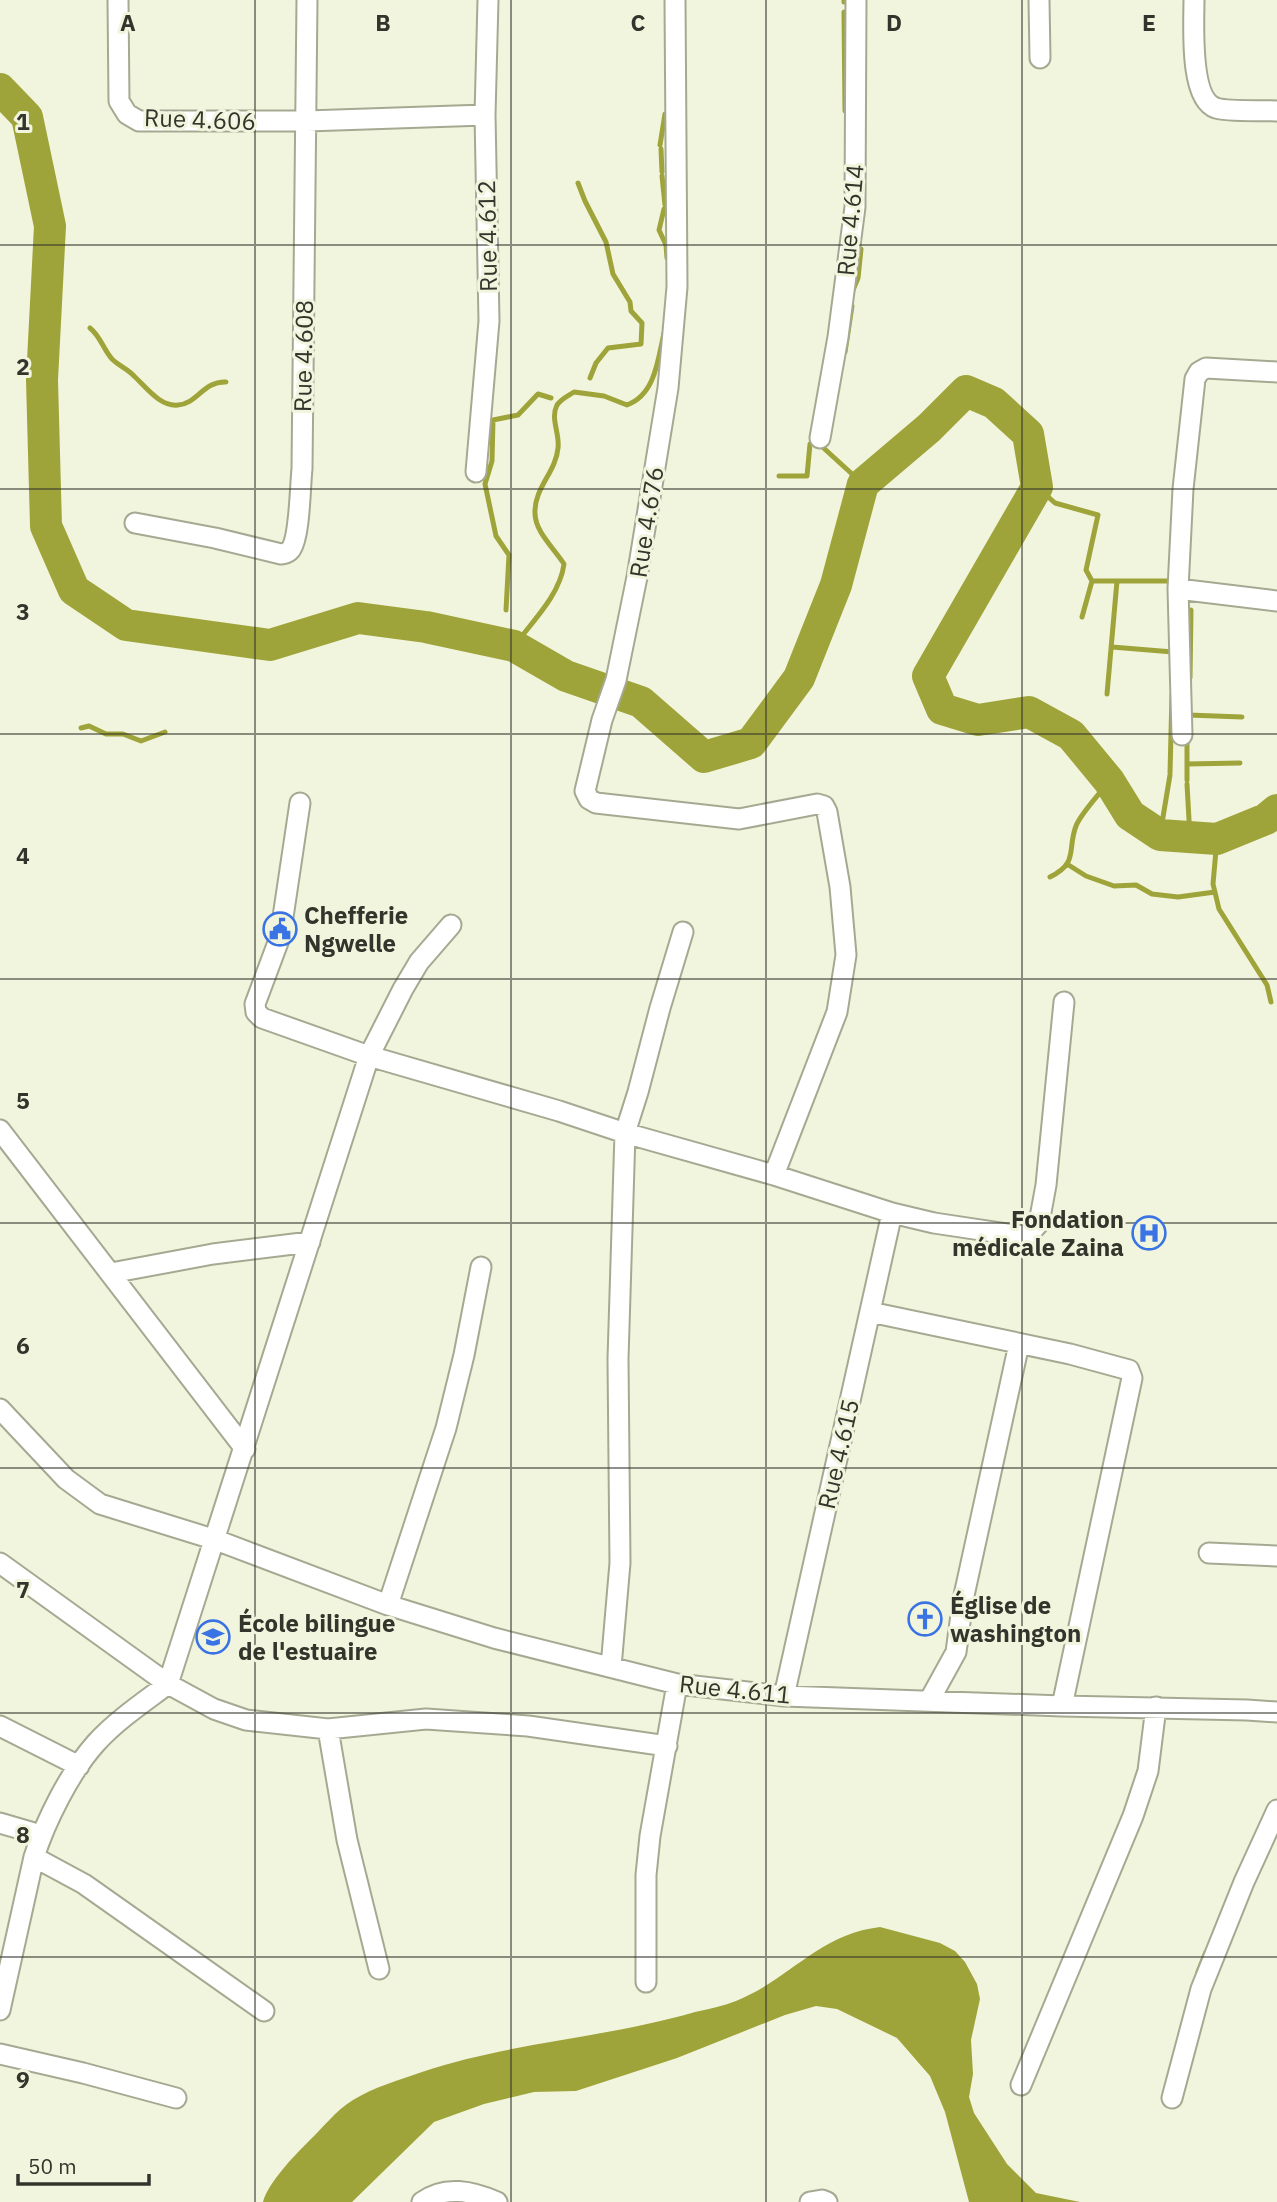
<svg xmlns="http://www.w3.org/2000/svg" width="1277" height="2202" viewBox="0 0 1277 2202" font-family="'IBM Plex Sans',sans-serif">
	<rect width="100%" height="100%" fill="#f2f5dd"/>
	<path fill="#9fa43a" d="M880 1927 940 1943 955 1951 965 1962 977 1984 980 1999 971 2040 973 2074 969 2097 974 2113 1007 2164 1036 2193 1080 2202H969L945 2112 930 2076 897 2038 837 2009 816 2006 785 2015 677 2058 576 2091 534 2092 484 2104 434 2122 352 2202H263C268 2183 293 2157 307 2143 321 2130 336 2110 353 2100 374 2087 399 2080 422 2072 511 2042 606 2038 695 2012 709 2009 723 2006 736 2001 789 1980 819 1934 880 1927Z"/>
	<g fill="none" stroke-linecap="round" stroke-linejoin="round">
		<path stroke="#9fa43a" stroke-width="5" d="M844 2V0
			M844 12 845 111
			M660 145 665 114
			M661 149 662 172
			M662 176 665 205
			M578 183 585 201 606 242 613 274 630 302 631 311 642 323 641 344 608 348 596 363 590 378
			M664 209 659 230 666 245 667 258
			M853 290 858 278 861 249
			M90 328C101 337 103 349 112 359 119 366 128 369 134 376 146 387 160 407 178 405 197 404 203 381 226 382
			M845 352 852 306
			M779 476H807L810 444 817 442 863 484
			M1037 487 1055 503 1098 515 1086 570 1092 581 1082 617
			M1092 581H1172
			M506 610 509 555 496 536 485 484 492 461 493 420 518 415 538 394 551 398
			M514 646C532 622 560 595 564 564 554 548 535 532 535 513 534 488 556 472 558 448 560 433 550 419 557 405 561 399 568 396 574 392L604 396 627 405C655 395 658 360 664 333
			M1112 647 1173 652
			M1190 678 1191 610
			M1107 694 1117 581
			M1188 715 1242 717
			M81 728 89 726 106 734H123L141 741 165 732
			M1187 737V780
			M1187 764 1240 763
			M1170 773 1172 695
			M1187 784 1190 838
			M1160 835 1170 775
			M1217 839 1213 884 1219 909 1267 985 1271 1002
			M1066 866 1067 864 1086 876 1114 886 1136 885 1152 894 1178 897 1215 892
			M1050 877C1079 863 1067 849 1076 826 1081 813 1100 794 1109 781
			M1198 1972 1206 1952"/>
		<path stroke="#9fa43a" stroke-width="32" d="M0 89 27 117 50 226 42 380 46 526 74 590 126 625 270 645 358 618 426 627 514 646 566 676 641 702 704 757 751 743 799 678 836 585 863 484 929 428 966 391 994 403 1028 434 1037 487 928 676 942 709 978 720 1029 712 1071 735 1109 781 1130 815 1160 835 1217 839 1266 819 1277 810"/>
		<defs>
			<path id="minor" d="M118 0 119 101 127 114 139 121H307L485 115
				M675 0 677 287 668 388 637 577 616 680 602 720 585 791 589 799 596 803 739 819 817 804 824 806 827 812 840 887 846 955 837 1012 774 1175
				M1039 0 1040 58
				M1194 0C1194 24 1189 99 1216 108 1227 112 1263 110 1277 111
				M820 438 838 337 855 207 856 0
				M476 472 489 321 485 115 488 0
				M135 523 215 538 281 554C286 553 287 554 291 549 300 536 300 486 302 469L307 0
				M1178 589 1277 601
				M1182 735 1178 589 1183 489 1195 379 1199 372 1206 368 1277 372
				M300 803 280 937 255 1004 256 1012 262 1018 369 1056 559 1111 625 1133 774 1175 892 1213 934 1223 1020 1236 1030 1233 1039 1223 1046 1185 1064 1002
				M0 1130 245 1449
				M111 1273 213 1254 310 1242
				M870 1312 1070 1354 1129 1370 1132 1378 1062 1706
				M0 1409 66 1479 100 1504 216 1540 388 1605 494 1638 677 1684 784 1696 1062 1706 1247 1710 1277 1712
				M1209 1553 1277 1556
				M0 1563 168 1684 214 1709 246 1720 328 1729 426 1719 528 1726 667 1746
				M388 1605 446 1428 464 1355 481 1267
				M611 1667 620 1563 618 1359 625 1133 638 1092 660 1008 683 932
				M784 1696 892 1213
				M929 1701 956 1652 963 1600 1019 1344
				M0 1726 79 1766
				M328 1729 347 1840 379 1969
				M0 1823 41 1835
				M34 1857 84 1884 264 2011
				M646 1982V1875L650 1836 677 1684
				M0 2010 34 1857C46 1820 70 1772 96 1743 117 1720 144 1702 168 1684L369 1056 403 989 419 962 451 925
				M0 2054 83 2073 176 2098
				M1021 2085 1133 1816 1148 1771 1156 1707
				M1172 2098 1201 1989 1244 1882 1277 1810
				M422 2202C445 2185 472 2191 497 2202
				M810 2202 822 2200 827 2202"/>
		</defs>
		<use href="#minor" stroke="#a6a992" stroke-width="23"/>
		<use href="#minor" stroke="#fff" stroke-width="19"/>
	</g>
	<path fill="none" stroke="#33342b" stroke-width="2" stroke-opacity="0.55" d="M255 0V2202M511 0V2202M766 0V2202M1022 0V2202M0 245H1277M0 489H1277M0 734H1277M0 979H1277M0 1223H1277M0 1468H1277M0 1713H1277M0 1957H1277"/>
	<defs>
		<symbol id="civic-ring" viewBox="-11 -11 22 22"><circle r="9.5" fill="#f2f5dd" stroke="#3a73e3" stroke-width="1.5"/><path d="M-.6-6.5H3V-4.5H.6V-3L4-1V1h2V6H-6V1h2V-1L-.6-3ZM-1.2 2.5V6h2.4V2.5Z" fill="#3a73e3"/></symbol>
		<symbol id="hospital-ring" viewBox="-11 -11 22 22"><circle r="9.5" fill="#f2f5dd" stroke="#3a73e3" stroke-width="1.5"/><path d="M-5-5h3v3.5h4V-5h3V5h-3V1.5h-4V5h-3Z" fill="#3a73e3"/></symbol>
		<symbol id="church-ring" viewBox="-11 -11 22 22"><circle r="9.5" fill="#f2f5dd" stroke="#3a73e3" stroke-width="1.5"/><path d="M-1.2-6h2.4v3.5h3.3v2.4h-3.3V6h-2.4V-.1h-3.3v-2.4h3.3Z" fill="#3a73e3"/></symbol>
		<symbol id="school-ring" viewBox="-11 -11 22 22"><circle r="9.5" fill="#f2f5dd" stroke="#3a73e3" stroke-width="1.5"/><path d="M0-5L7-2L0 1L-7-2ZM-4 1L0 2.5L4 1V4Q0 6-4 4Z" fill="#3a73e3"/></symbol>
	</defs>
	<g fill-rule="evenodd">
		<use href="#civic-ring" x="261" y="910" width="38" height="38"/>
		<use href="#hospital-ring" x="1130" y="1214" width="38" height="38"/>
		<use href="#church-ring" x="906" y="1600" width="38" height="38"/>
		<use href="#school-ring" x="194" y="1618" width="38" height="38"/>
	</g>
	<g text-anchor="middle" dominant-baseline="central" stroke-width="6" stroke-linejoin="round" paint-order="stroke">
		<g font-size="24" fill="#33342b" stroke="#f2f5dd">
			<text transform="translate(200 119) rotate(2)">Rue 4.606</text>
			<text transform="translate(850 220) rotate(-85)">Rue 4.614</text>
			<text transform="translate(487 236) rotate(-91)">Rue 4.612</text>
			<text transform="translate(303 356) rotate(-89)">Rue 4.608</text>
			<text transform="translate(646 522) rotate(-81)">Rue 4.676</text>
			<text transform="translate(838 1454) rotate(-77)">Rue 4.615</text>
			<text transform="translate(735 1689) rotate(6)">Rue 4.611</text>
		</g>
		<g font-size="24" font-weight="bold" fill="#33342b" stroke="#f2f5dd" text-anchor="start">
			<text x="304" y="915">Chefferie<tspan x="304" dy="28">Ngwelle</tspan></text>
			<text x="1124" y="1219" text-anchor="end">Fondation<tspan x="1124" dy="28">médicale Zaina</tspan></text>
			<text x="950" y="1605">Église de<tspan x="950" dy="28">washington</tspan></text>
			<text x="238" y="1623">École bilingue<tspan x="238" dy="28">de l'estuaire</tspan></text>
		</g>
	</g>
	<g font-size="23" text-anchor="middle" font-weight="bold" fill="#33342b" stroke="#f2f5dd" stroke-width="6" stroke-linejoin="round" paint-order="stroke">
		<text x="128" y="31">A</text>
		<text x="383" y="31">B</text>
		<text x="638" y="31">C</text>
		<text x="894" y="31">D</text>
		<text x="1149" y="31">E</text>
		<text x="23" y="130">1</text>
		<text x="23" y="375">2</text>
		<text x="23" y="620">3</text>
		<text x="23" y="864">4</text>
		<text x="23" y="1109">5</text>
		<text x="23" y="1354">6</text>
		<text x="23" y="1598">7</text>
		<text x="23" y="1843">8</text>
		<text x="23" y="2088">9</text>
	</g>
	<path d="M18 2174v10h131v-10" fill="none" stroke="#33342b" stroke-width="3.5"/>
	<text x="28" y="2174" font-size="21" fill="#33342b" stroke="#f2f5dd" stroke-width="5" paint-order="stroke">50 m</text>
</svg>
